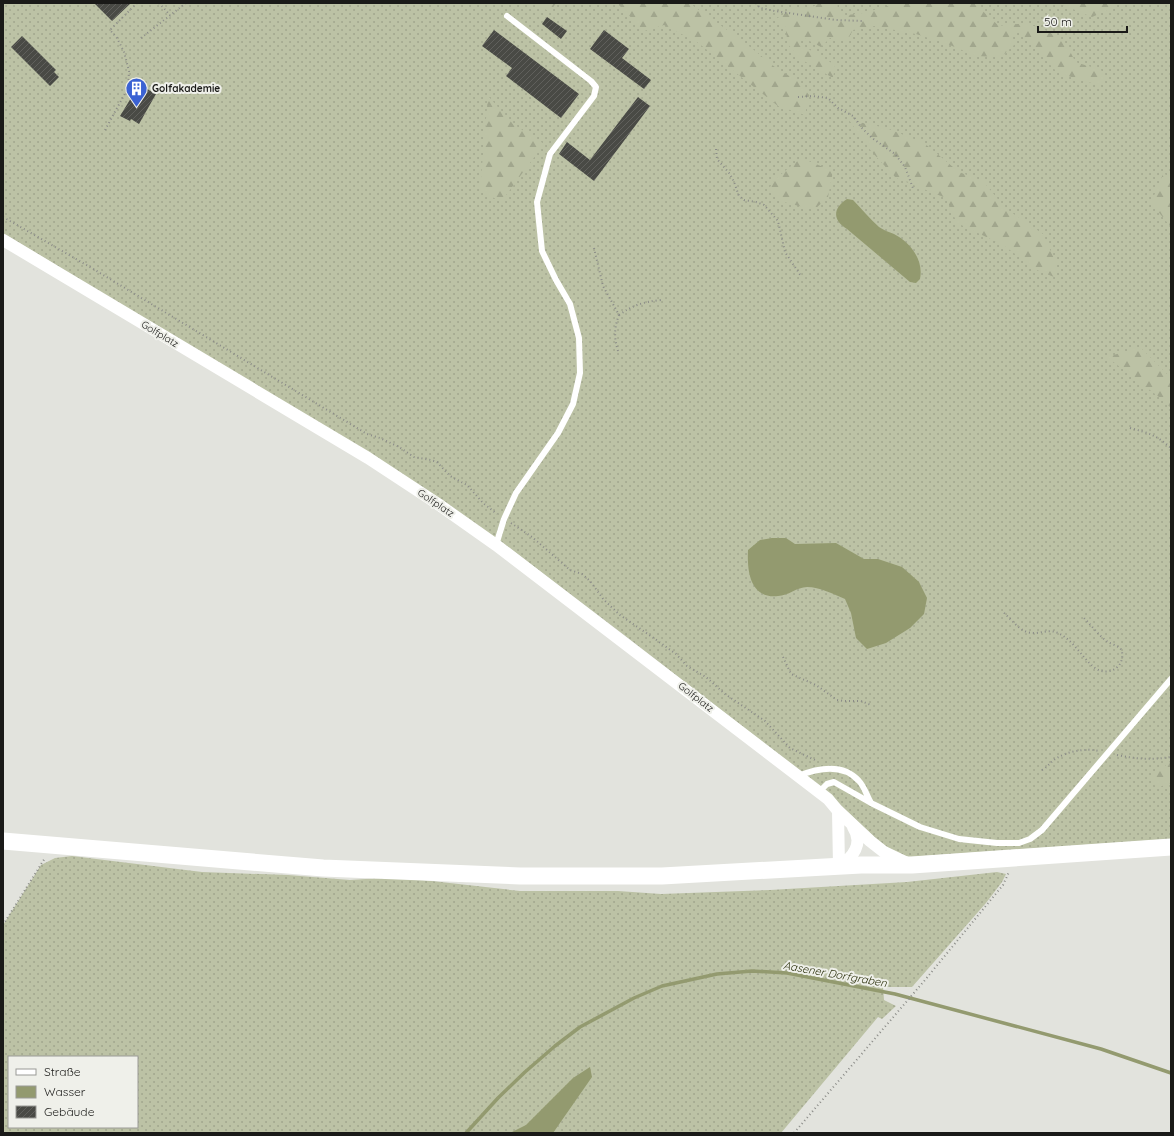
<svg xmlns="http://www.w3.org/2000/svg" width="1174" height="1136" viewBox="0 0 1174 1136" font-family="Quicksand,sans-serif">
	<defs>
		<pattern id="grass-dots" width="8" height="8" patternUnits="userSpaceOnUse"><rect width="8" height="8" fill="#bcc2a5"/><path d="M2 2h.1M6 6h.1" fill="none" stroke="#a1a68d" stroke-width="1.8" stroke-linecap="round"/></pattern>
		<pattern id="forest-firs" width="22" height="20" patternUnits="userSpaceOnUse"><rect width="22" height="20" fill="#bcc2a5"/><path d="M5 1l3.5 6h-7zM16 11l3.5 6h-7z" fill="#a1a68d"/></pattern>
		<pattern id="building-hatch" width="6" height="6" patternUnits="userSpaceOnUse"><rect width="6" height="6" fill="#494a45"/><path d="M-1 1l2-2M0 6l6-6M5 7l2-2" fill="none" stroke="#60605c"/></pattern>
	</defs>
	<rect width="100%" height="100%" fill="#e2e3dd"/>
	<path fill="url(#grass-dots)" fill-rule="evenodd" d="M3 3H1171V839L908 857 887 849 827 792 628 638 499 540 43 257 3 233Z
		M72 856 202 872 288 875 350 880 396 877 520 891H618L661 894 770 890 907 882 997 872 1006 874 1002 882 986 903 912 987H883L884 1000 896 1006 882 1019 878 1017 781 1133H3V925L41 865 55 858ZM9 1057H137V1127H9Z"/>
	<path fill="url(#forest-firs)" d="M534 3H556L550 12Z
		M617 3H689L744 42 776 68 798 81 809 95 805 115 778 106 697 42 664 25 644 31Z
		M820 3H837L840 16 863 13 900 3H974L999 26C1005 25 1012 24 1018 24 1042 24 1067 38 1075 62L1101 70 1105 77 1100 84 1086 82 1057 72 1018 31 1009 37 1014 45 1001 57 976 56 945 43 916 34 874 26 853 30 847 41 830 38 821 47 802 37 799 44 810 50 835 65 833 78 799 58 788 44 785 26 776 19 795 7 808 9Z
		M1066 3H1109L1113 8 1092 17 1063 5Z
		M488 96 513 124 544 144 501 202 480 190Z
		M849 120 886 128 924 143 959 172 983 181 1005 208 1043 234 1057 265 1054 277 1037 270 1003 245 957 223 946 198 896 178 871 151Z
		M801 158 833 171 828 197 814 210 784 202 769 189 774 180Z
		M1163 174 1171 176V227L1151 203Z
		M1140 347 1169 376H1171V408L1159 397 1107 357Z
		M1171 759V783L1156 788 1151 777 1170 762Z"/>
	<path fill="#939a6f" d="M847 199 853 200C862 209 870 219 879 227 883 230 889 232 894 234 910 242 924 260 920 279L916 283 910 282 847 229C832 220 833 208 847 199Z
		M772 538H786L795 544 836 543 864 559H878L902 567 919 582 927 598 924 614 910 628 886 643 867 649 856 638 851 613 845 599C833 594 820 587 807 587 797 587 788 596 778 596 750 599 747 571 748 550L760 540Z
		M590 1067 592 1077 553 1133H510L526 1125 573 1078Z"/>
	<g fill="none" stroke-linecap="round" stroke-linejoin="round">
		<path stroke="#939a6f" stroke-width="3.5" d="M466 1133 498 1098 525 1072 555 1046 580 1027 634 998 662 986 717 974 752 971 787 973 895 994 1101 1049 1171 1073"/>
	</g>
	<path fill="url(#building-hatch)" d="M94 3H131L112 21Z
		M547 17 567 31 561 39 542 24Z
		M494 30 579 94 561 118 506 76 512 68 482 46Z
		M604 30 629 49 622 58 651 80 644 89 590 49Z
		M22 36 56 70 54 72 59 77 50 86 11 47Z
		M142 86 156 94 139 124 131 119 130 121 120 116 131 98 134 100Z
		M638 97 650 106 594 181 559 154 567 142 590 160Z"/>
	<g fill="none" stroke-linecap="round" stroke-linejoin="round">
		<path stroke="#8a8b87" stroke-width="2" stroke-dasharray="1 3" stroke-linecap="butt" d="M159 3 170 15
			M756 3 760 8 775 11 836 20 863 21
			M141 38 186 3
			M798 97 812 96 828 98 838 108 853 116 861 127 872 138 895 154 905 167 913 188
			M105 130 128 88 129 71 124 52 117 38 110 30 137 3
			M716 149 717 159 730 174 734 182 739 196 744 200 756 202 764 205 778 221 785 252 801 276
			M3 217 95 270 367 434 380 438 399 447 414 457 431 460 437 462 450 476 467 485 483 503 497 514
			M594 248 603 286 619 315C614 328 614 338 618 351
			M619 315C633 305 643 302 661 300
			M1130 428C1149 433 1156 435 1171 448
			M511 523 532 537 570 570 582 574 590 581 604 600 620 615 655 639 676 654 687 666 706 677 725 694 765 721 790 748 817 761
			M1004 613C1011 619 1018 629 1027 632 1039 636 1048 627 1060 634 1076 643 1082 658 1095 668 1107 677 1125 668 1122 652 1121 646 1113 645 1108 642 1099 636 1092 626 1084 618
			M783 657 791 674 816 685 837 700 844 701H861L871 705
			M1117 755C1135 759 1152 760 1171 757
			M1042 770C1048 767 1051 761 1057 758 1068 751 1086 748 1099 751
			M3 925 45 858
			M794 1133 925 980 1003 885 1009 872"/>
		<path stroke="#fff" stroke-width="6" d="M496 545 504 519 516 493 558 433 573 404 580 373 579 338 570 304 556 280 542 251 537 202 550 154 594 96 596 87 591 81 507 16
			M798 776C818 768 843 763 859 781 864 786 867 796 871 803
			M819 792 827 784 834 782 871 803 920 827 959 839 997 843H1019L1030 839 1042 830 1171 679"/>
		<path stroke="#fff" stroke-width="12" d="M3 240 368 458 438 504 496 545 798 776 828 799 838 811 870 841 884 852 907 863
			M838 811 839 866C853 858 864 843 853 827"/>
		<path stroke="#fff" stroke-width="17" d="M3 841 323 868 520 876H662L861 865H912L1171 847"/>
	</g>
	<defs>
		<symbol id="building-pin" viewBox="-11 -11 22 30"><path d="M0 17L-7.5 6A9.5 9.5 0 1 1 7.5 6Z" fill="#3b62d3" stroke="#eff0ea"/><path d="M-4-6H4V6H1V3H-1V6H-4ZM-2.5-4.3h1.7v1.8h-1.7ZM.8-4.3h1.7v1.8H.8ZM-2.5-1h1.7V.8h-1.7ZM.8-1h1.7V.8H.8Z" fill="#fff"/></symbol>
	</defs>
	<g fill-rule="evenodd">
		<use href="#building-pin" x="124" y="76" width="25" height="34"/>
	</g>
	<g text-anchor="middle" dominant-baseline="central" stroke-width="4" stroke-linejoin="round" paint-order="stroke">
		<g font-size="10" font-weight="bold" fill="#1a1a18" stroke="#eff0ea" text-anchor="start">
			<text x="152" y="88">Golfakademie</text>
		</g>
		<g font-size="10" fill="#1a1a18" stroke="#eff0ea">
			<text transform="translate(160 334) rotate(31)">Golfplatz</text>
			<text transform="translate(436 503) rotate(34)">Golfplatz</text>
			<text transform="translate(696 697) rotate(38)">Golfplatz</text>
		</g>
		<g font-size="11" font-style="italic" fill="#2b300c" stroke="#eff0ea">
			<text transform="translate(835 974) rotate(10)">Aasener Dorfgraben</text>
		</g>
	</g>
	<rect width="1174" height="1136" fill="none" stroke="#1a1a18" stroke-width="8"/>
	<rect x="8" y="1056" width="130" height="72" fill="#eff0ea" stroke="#9a9a96"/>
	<rect x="16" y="1069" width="20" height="6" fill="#ffffff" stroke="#9a9a96"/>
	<text x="44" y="1076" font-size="12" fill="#1a1a18">Straße</text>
	<rect x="16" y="1086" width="20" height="12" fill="#939a6f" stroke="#9a9a96"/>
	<text x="44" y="1096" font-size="12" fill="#1a1a18">Wasser</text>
	<rect x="16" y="1106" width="20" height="12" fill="url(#building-hatch)" stroke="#9a9a96"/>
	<text x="44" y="1116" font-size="12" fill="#1a1a18">Gebäude</text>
	<path d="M1038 26v6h89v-6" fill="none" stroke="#1a1a18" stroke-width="2"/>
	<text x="1044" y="26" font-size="12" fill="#1a1a18" stroke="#eff0ea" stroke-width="3" paint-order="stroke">50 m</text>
</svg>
